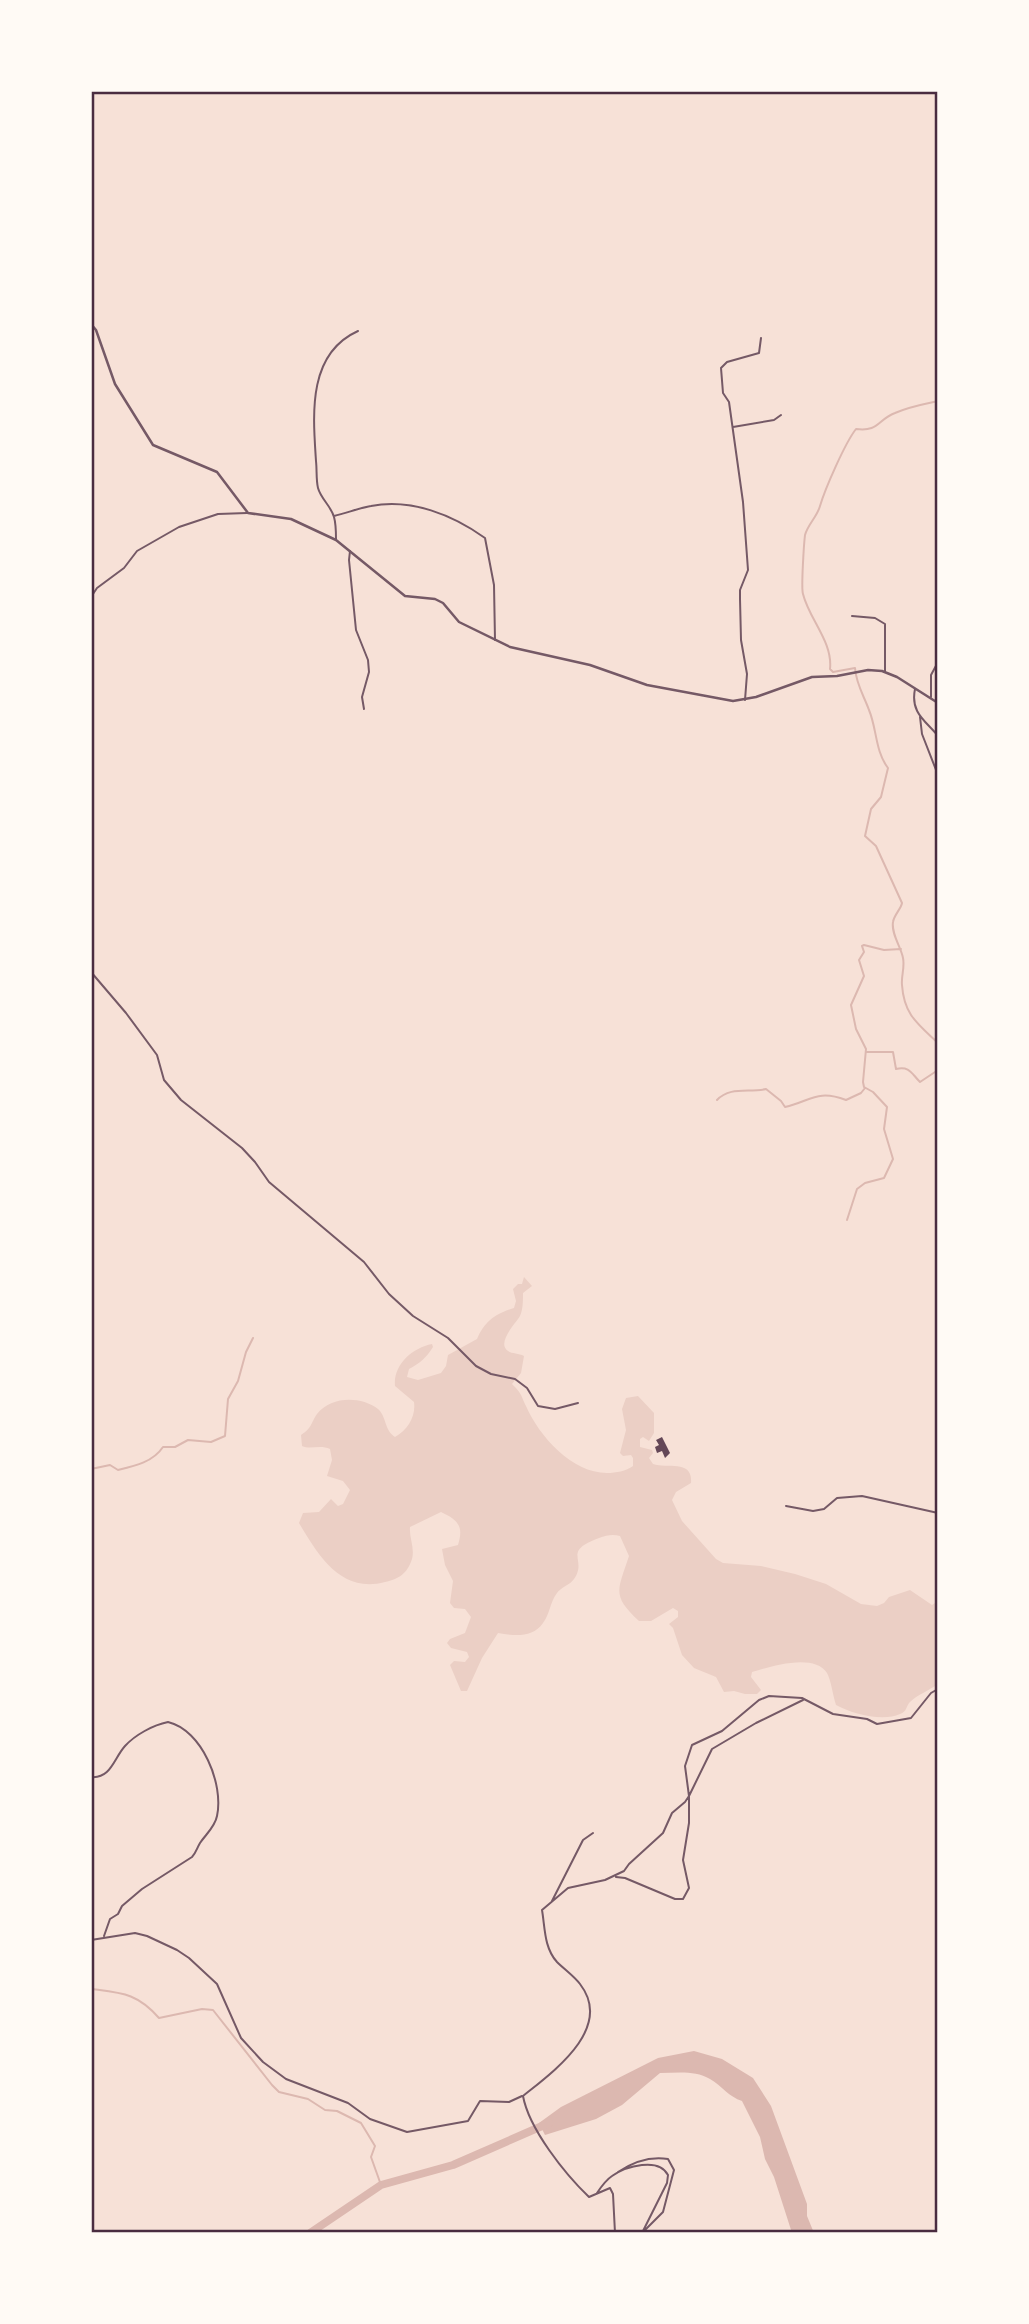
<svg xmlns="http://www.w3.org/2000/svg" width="1029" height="2324" viewBox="0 0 1029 2324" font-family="'Exo 2',sans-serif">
	<rect width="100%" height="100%" fill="#f7e1d7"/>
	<path fill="#ebcfc5" d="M524 1277 532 1286 523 1293C523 1300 523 1310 520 1316 516 1323 496 1343 508 1351 512 1354 519 1353 524 1356L521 1373 512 1384C523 1395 520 1394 526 1406 539 1436 572 1473 607 1473 616 1473 626 1471 633 1466V1458L631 1455 623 1456 620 1453 626 1430 622 1409 626 1398 638 1396 654 1413V1433L649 1441 643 1437 640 1439V1447L652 1450 653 1453 649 1458 653 1464C668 1469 693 1459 691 1483L676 1492 672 1500 682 1521 716 1559 723 1563 761 1566 795 1574 826 1584 861 1604 877 1606 884 1603 889 1597 910 1590 932 1605 938 1601V1684C930 1690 917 1695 910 1702 906 1706 907 1712 900 1714 883 1722 852 1714 836 1705 833 1696 831 1680 827 1673 814 1652 769 1667 752 1672L751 1677 761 1690 757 1694H745L734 1691 724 1692 716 1677 694 1668 682 1655 673 1628 669 1624 678 1617V1611L673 1608 651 1621H639C611 1595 618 1590 629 1556L620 1536C613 1534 607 1535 599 1538 561 1552 588 1559 574 1579 570 1585 561 1587 557 1593 550 1602 550 1614 543 1623 533 1638 514 1636 498 1633L482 1658 467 1691H461L450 1665 454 1661 465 1662 469 1657 467 1652 451 1648 447 1643 450 1639 465 1633 471 1617 465 1609 454 1608 450 1603 453 1581 445 1565 442 1549 458 1545C464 1526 458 1520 441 1512L410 1527C409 1538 415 1548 412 1559 407 1574 399 1579 385 1582 341 1594 318 1555 299 1523L303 1513 319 1512 331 1499 338 1506 343 1504 350 1490 343 1481 327 1476 332 1460 330 1449C320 1444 311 1450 302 1446L301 1435C313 1427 310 1424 317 1414 331 1396 361 1396 378 1409 387 1417 384 1430 395 1437 408 1430 416 1416 414 1402L395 1386C393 1365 412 1348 432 1344L433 1347C427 1357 419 1364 409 1369L407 1377 418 1380 441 1373 446 1366 448 1355 477 1339C485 1321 495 1314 514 1308L516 1301 513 1289 518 1284H522Z"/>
	<path fill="#dcb8b0" d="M694 2051 722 2059 753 2078 771 2106 807 2204V2216L814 2233H792L774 2177 765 2159 760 2137 742 2101C729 2097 722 2086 710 2079 695 2070 677 2073 660 2073L622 2105 596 2119 545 2135 539 2123 561 2107 658 2058Z"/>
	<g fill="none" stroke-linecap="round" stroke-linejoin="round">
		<path stroke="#dcb8b0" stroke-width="2" d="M938 401C924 404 908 407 895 413 877 420 879 432 856 429 845 443 825 489 820 506 817 517 808 524 805 535 804 543 801 588 803 594 809 619 833 642 830 669L833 672 855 668C856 684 864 696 869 710 877 729 875 751 888 768L881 797 871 809 865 836 876 846 902 903C901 909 894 915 893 922 891 934 901 947 903 958 905 968 901 976 902 985 904 1015 918 1024 938 1043
			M867 1052H893L896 1069C910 1066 911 1073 920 1082L938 1070
			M938 1086V1091
			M717 1100C730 1086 749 1093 766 1089L781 1101 785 1107C811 1101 817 1089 846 1100L861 1093 865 1088
			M847 1220 857 1189 865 1183 884 1178 893 1159 884 1129 887 1107 873 1092 864 1087 863 1082 866 1049 856 1029 851 1005 864 976 859 960 864 952 862 946 864 945 884 950 901 949
			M91 1469 110 1465 118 1470C135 1466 153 1462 163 1447H175L188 1440 211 1442 225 1436 228 1399 238 1381 246 1352 253 1338
			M91 1989C122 1993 137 1993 159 2018L202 2009 213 2010 272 2085 279 2092 308 2099 325 2110 337 2111 361 2123 375 2146 371 2157 381 2185
			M237 2233 251 2231 256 2233"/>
		<path stroke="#dcb8b0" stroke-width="8" d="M310 2233 381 2185 453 2165 549 2123"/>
	</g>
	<path fill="#644757" d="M662 1437 670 1453 665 1458 662 1451 657 1453 655 1447 659 1445 656 1440Z"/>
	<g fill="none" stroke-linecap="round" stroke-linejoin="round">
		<path stroke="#755966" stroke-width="2" d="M733 427 774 420 781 415
			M334 516C347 513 359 508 371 506 411 498 453 515 485 538L494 585 495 640
			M336 539C336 532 336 524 334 517 331 506 321 499 318 488 316 480 317 470 316 461 313 415 307 354 358 331
			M350 551 349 560 356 630 368 660 369 672 362 697 364 709
			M91 597 97 588 124 568 137 551 179 527 218 514 247 513
			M852 616 875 618 885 624V671
			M915 689C910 713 926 721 938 736
			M931 697V675L938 662
			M745 700 747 674 741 640 740 599V590L748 570 743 502 729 402 723 393 721 368 727 362 759 353 761 338
			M920 717 922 734 938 775
			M91 972 126 1013 157 1055 164 1080 181 1100 242 1148 255 1162 269 1182 364 1262 389 1294 413 1316 448 1338 476 1366 491 1374 515 1379 527 1388 538 1406 555 1409 578 1403
			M786 1506 813 1511 824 1509 837 1498 862 1496 938 1513
			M91 1777C111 1779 114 1758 125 1746 135 1735 153 1725 168 1722 202 1730 224 1784 217 1816 215 1827 206 1834 200 1843 197 1848 196 1853 192 1857L142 1889 122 1906 118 1914 110 1919 104 1936
			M616 1877 625 1878 675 1899H683L689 1888 683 1860 689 1823V1796L712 1749 756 1723 803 1700
			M552 1901 583 1840 593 1833
			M91 1940 135 1933 147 1936 177 1950 189 1958 217 1984 241 2038 263 2062 286 2079 348 2103 370 2119 407 2132 468 2121 480 2101 509 2102 522 2096
			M618 2172C633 2162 650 2156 668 2159L674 2170 663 2212 643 2232
			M597 2193C601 2187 606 2180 612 2176 626 2166 659 2157 668 2175L667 2183 642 2233
			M615 2233 613 2194 610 2188 589 2197C565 2174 529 2129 523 2096 554 2071 614 2028 580 1984 574 1976 564 1969 557 1962 544 1948 545 1927 542 1910L568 1888 605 1880 624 1871 629 1864 663 1833 672 1813 685 1802 689 1796 685 1766 692 1745 722 1731 759 1700 769 1696 802 1698 833 1714 867 1719 877 1724 911 1718 931 1693 938 1689"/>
		<path stroke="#755966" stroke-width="2.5" d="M91 324 96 330 115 384 153 445 217 472 248 513 291 519 336 540 405 596 435 599 443 603 459 622 510 647 590 665 647 685 733 701 756 697 812 677 837 676 868 670 882 671 897 677 938 703"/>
	</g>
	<rect width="1029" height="2324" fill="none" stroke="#fffaf5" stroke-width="186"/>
	<rect x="93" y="93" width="843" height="2138" fill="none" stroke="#4a2c40" stroke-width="2.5"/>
</svg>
